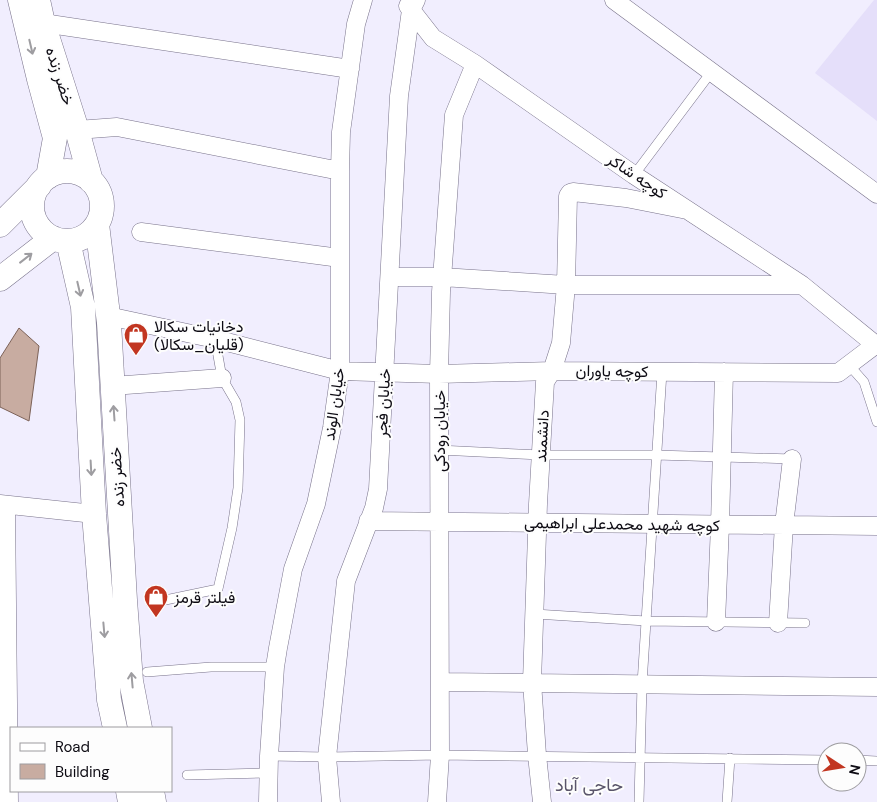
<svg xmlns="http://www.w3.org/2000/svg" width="877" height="802" viewBox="0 0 877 802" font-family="'DM Sans',Vazirmatn,sans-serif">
	<rect width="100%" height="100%" fill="#f1eefe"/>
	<path fill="#e5dffa" d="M874 0H877V121L815 73Z"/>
	<path fill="#c8aca1" stroke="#7c6258" d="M19 328 39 346 29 421 0 407V358Z"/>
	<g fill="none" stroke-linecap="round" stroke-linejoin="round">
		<defs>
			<path id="lane" d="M634 175 712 71
				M849 365 864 382 877 422
				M439 450 541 455H656L792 459
				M151 603 218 589 232 528 238 488 240 420 236 402 222 378 215 339
				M535 614 646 621 805 623
				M147 672 211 667H275
				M269 756 327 757 440 755 827 760
				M857 760 877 761
				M187 775 269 773
				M639 802 642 684 662 372
				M727 802 730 758"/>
			<path id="street" d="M614 0 877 194
				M408 6 433 38 475 64 634 175 802 285 877 346
				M43 23 350 69
				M77 130 117 127 340 171
				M141 232 340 258
				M390 277H442L566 285H802
				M108 316 215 339 340 371 439 374 552 371 838 373 875 345
				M112 386 222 378
				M0 504 94 514
				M6 505 9 802
				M368 521 877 526
				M716 622 720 525 724 372
				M778 623 784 525 792 459
				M440 682 877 687
				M268 802 269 756 275 667 278 648 293 569 316 504 332 428 340 371V171L341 132 356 24 363 0
				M331 802 327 757 346 581 374 508 378 489 399 96 411 10 416 0
				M437 802 440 755 439 374 441 292 454 115 475 64
				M542 802 537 755 532 682 538 504 545 382 552 371 561 343 566 285 568 196 570 193 573 192 626 198 687 210"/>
			<path id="secondary" d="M20 0 39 79 55 138 48 177
				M38 0 43 23 77 130 91 181
				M32 206a35 35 0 1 1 70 0a35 35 0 1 1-70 0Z
				M97 224 109 323 125 600 131 681 140 728
				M0 225 39 186
				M68 241 83 307 94 514 109 700 115 728
				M0 279 53 238
				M128 791 130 802
				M152 791 154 802"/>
		</defs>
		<use href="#lane" stroke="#78728a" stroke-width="10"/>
		<use href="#street" stroke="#78728a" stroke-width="19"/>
		<use href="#secondary" stroke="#78728a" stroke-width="25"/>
		<use href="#lane" stroke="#fff" stroke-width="9"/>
		<use href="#street" stroke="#fff" stroke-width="18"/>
		<use href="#secondary" stroke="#fff" stroke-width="24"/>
	</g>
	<defs><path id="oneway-shaft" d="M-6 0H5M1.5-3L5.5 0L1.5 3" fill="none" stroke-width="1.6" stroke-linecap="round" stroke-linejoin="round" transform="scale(1.25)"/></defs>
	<g stroke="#9e9da1">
		<use href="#oneway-shaft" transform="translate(31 47) rotate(77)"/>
		<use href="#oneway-shaft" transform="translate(26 258) rotate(-38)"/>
		<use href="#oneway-shaft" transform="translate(79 289) rotate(77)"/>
		<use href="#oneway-shaft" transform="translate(114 413) rotate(-94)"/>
		<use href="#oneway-shaft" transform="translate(91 468) rotate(87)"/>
		<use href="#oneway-shaft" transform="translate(104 630) rotate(85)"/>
		<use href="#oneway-shaft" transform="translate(132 680) rotate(-95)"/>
	</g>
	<defs>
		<symbol id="shop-pin" viewBox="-11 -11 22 30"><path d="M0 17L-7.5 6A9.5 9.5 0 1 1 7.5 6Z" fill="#c23621" stroke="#fdfdfd"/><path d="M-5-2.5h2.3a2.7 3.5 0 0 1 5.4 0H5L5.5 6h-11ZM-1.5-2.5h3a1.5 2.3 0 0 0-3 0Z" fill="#fff"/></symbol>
	</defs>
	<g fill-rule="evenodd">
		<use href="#shop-pin" x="122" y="321" width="28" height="38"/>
		<use href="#shop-pin" x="142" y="583" width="28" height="38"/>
	</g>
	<g text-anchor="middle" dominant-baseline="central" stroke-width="4" stroke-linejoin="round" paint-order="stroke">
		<g font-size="16" fill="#0d0b13" stroke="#fdfdfd">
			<text transform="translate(60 76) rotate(72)">خضر زنده</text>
			<text transform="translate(637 176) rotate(34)">کوچه شاکر</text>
			<text transform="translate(612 371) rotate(1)">کوچه یاوران</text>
			<text transform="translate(383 403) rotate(-87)">خیابان فجر</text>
			<text transform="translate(334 404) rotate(-82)">خیابان الوند</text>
			<text transform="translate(439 431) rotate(-90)">خیابان رودکی</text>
			<text transform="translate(542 436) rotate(-87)">دانشمند</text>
			<text transform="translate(117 477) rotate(-94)">خضر زنده</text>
			<text transform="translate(622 524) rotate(1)">کوچه شهید محمدعلی ابراهیمی</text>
		</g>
		<g font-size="16" fill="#0d0b13" stroke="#fdfdfd" text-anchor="start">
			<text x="154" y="326">دخانیات سکالا<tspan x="154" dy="18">(قلیان_سکالا)</tspan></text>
			<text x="174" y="597">فیلتر قرمز</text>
		</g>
		<g font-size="18" fill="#59546a" stroke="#fdfdfd">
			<text x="589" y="785">حاجی آباد</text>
		</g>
	</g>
	<rect x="10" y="727" width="162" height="65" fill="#fdfdfd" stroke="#9d9c9f"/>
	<rect x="20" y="743" width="25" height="8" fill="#ffffff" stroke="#9d9c9f"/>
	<text x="55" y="752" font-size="15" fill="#0d0b13">Road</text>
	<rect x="20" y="764" width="25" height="15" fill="#c8aca1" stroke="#9d9c9f"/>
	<text x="55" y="777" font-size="15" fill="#0d0b13">Building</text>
	<g transform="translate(842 767) rotate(102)"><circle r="24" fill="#fdfdfd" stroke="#9d9c9f"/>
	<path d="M0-4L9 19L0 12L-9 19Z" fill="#c23621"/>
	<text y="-8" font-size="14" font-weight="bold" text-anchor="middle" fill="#0d0b13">N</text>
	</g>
</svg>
